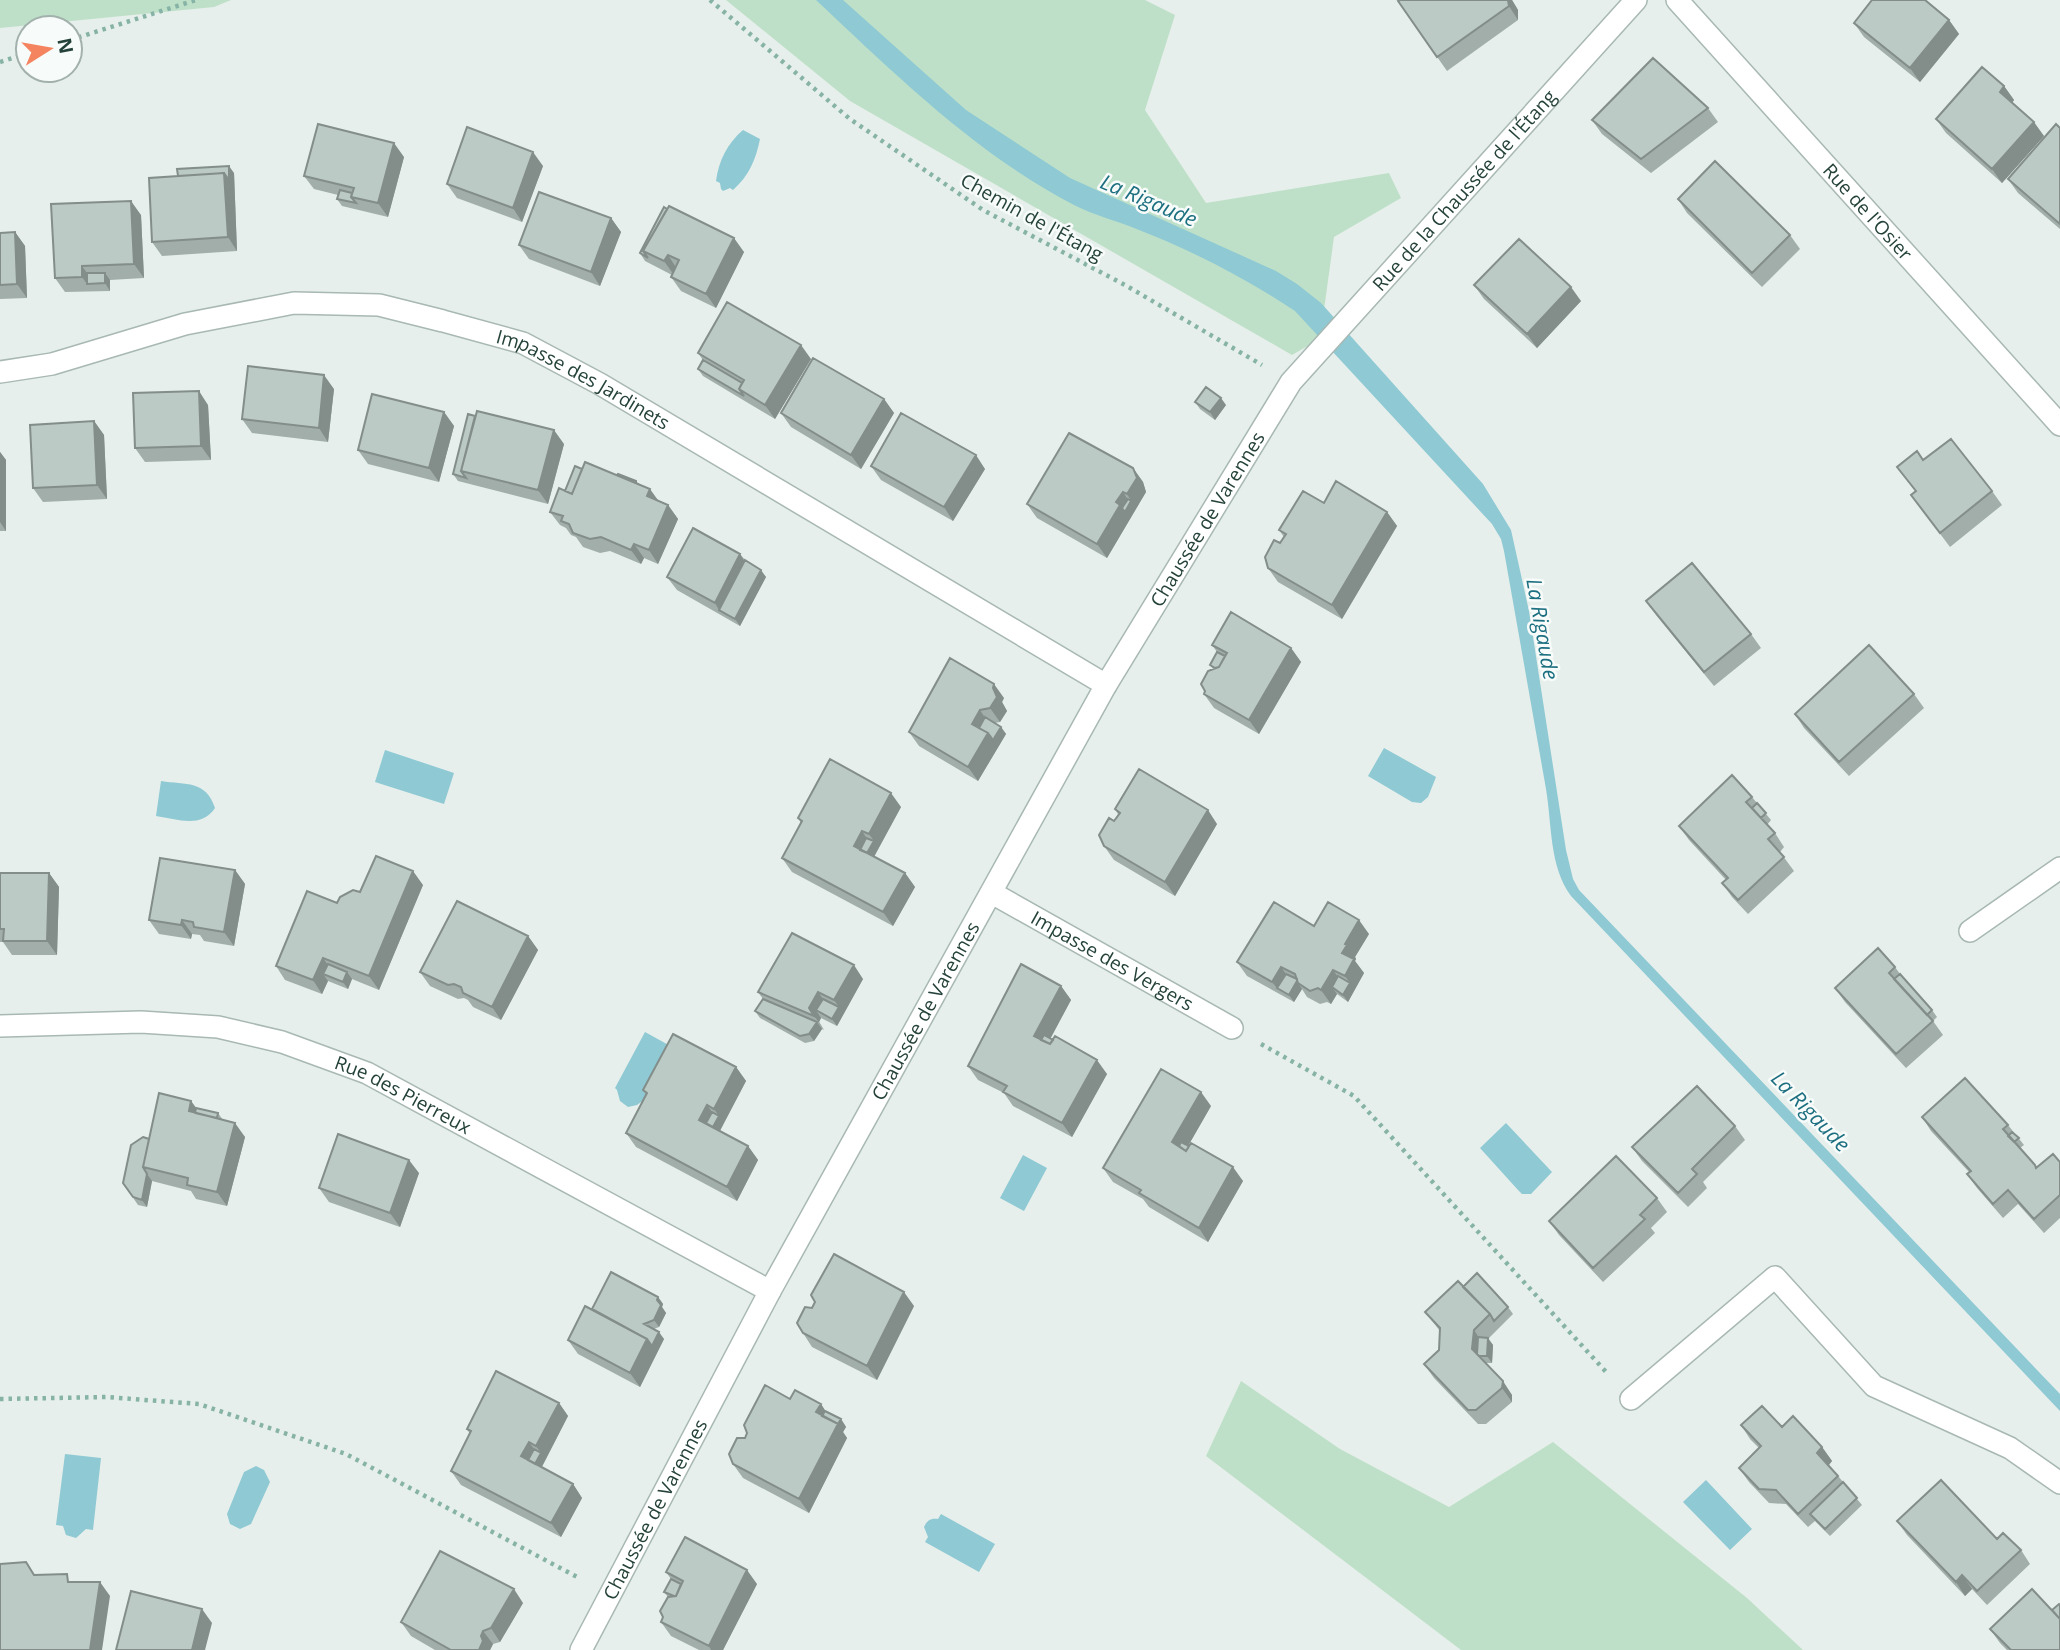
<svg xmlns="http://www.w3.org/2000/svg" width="2060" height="1650" viewBox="0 0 2060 1650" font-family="'Open Sans',sans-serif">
	<rect width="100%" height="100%" fill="#e6efeb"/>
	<path fill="#bfe0c8" d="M0 0H231L214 7 0 28Z
		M726 0H1145L1175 15 1145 110 1206 203 1389 173 1401 198 1334 237 1320 339 1292 355 850 101Z
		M1241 1381 1340 1449 1449 1507 1553 1442 1747 1598 1803 1650H1461L1206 1456Z"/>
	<path fill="#8ec9d4" d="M816 0H843L966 110 1070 178 1276 271 1297 284 1321 303 1483 484 1511 530 1529 611 1566 850 1573 879 1579 890 2060 1394V1411L1571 896C1549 866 1552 824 1546 789 1532 709 1518 630 1504 551L1501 539 1492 524 1295 311C1247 279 1193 251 1139 230 1118 221 1095 216 1074 205 976 154 896 75 816 0Z
		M743 130 760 139C756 159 749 176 733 190L730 188 723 191 721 189 720 183 716 181C719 160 727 144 743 130Z
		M1384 748 1436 777 1428 797 1421 803 1412 802 1368 776Z
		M385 750 454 773 444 804 375 782Z
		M161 781C186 785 206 780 215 808 201 829 177 819 156 816Z
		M645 1032 674 1048 644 1104 641 1102 637 1105 628 1107 620 1101 617 1090 615 1088Z
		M1506 1123 1552 1172 1531 1194H1522L1518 1190 1480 1148Z
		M1023 1155 1047 1168 1024 1211 1000 1198Z
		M65 1454 101 1458 93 1530 86 1529 76 1538 66 1535 63 1526 56 1525Z
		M256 1466 264 1470 270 1482 251 1524 240 1529 230 1524 227 1514 244 1472Z
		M1706 1480 1752 1529 1730 1550 1683 1502Z
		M941 1514 995 1544 979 1572 925 1542 928 1537 924 1527C927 1521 930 1518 938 1519Z"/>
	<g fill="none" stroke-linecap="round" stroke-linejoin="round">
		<defs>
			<g id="minor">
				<path id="s1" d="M1677 0 2060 425"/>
				<path id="s2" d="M0 372 52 364 185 324 294 303 379 305 443 321 523 343 600 384 1106 685"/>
				<path id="s3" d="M992 893 1232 1028"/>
				<path d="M1970 931 2060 868"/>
				<path id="s4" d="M0 1026 141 1022 218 1027 282 1042 367 1073 770 1291"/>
				<path d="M1631 1399 1775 1277 1874 1386 2010 1448 2060 1483"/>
				<path id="s5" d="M581 1650 770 1291 1106 685 1291 382 1636 0"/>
			</g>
		</defs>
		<use href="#minor" stroke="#a8b8b2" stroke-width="24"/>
		<path stroke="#86b3a5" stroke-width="4.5" stroke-dasharray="3.5 5" stroke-linecap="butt" d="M710 0 850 119 983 210 1125 285 1262 365
			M70 40 196 0
			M0 62 28 53
			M1261 1044 1354 1096 1607 1373
			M0 1399 106 1397 199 1404 346 1454 579 1578"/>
		<use href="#minor" stroke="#fff" stroke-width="21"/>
	</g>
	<path fill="#a1aea9" d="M1512 0 1518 10V20L1447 71 1398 1Z
		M1949 20 1959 34 1920 82 1864 37 1854 23Z
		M2004 86 2014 100 2012 102 2044 136 2002 183 1946 133 1936 119Z
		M1708 108 1718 122 1651 173 1602 134 1592 120Z
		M2060 128V229L2018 193 2008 179Z
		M404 157 388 217 342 206 337 199 338 195 314 189 304 176Z
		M543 166 522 222 457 198 447 184Z
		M234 173 237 251 162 256 152 242Z
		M1678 199 1790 235 1800 249 1762 287 1687 213Z
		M664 207 744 252 716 308 681 291 671 277 672 275 645 261 640 253Z
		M141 215 144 278 110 280V291L65 292 55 278Z
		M611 218 621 232 600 286 529 259 519 245Z
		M15 232 25 246 27 298 0 299V233Z
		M1474 285 1581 301 1537 348 1484 299Z
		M698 353 811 359 775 419 703 376 698 369 703 360Z
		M334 389 328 442 252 433 242 419Z
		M884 399 894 413 861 469 791 427 781 413Z
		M1195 402 1226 405 1215 420 1200 409Z
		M208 405 211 460 145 462 135 448Z
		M444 412 454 426 439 482 368 464 358 450Z
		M94 421 104 435 107 499 43 502 33 488Z
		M564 444 548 504 458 481 453 474Z
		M0 452 6 460V531H0Z
		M1924 460 1992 491 2002 505 1950 547 1911 495 1915 491 1897 467Z
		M871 466 985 469 953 521 881 480Z
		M1133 468 1143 482 1146 492 1107 558 1037 518 1027 504Z
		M582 469 617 475 636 481 659 501 668 505 678 519 658 564 644 558 641 564 610 551 600 553 583 547 576 537 571 535 566 528 560 525 550 512Z
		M1324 503 1387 512 1397 526 1342 619 1278 582 1268 568 1284 537 1279 530Z
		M740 554 745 560 766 577 740 626 677 590 667 577Z
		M1646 601 1751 634 1761 648 1714 686 1656 615Z
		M1212 645 1291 648 1301 662 1259 734 1214 708 1204 694 1213 669 1210 665 1217 652Z
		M1914 694 1924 708 1849 776 1804 728 1795 714Z
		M1004 698 1002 702 1007 711 1000 722 995 723 1001 727 1006 734 978 781 919 746 909 732Z
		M1752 797 1771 820 1767 825 1775 833 1784 847 1780 852 1794 871 1748 914 1732 897 1722 883 1726 880 1689 840 1679 826Z
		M901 807 874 857 905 873 915 887 893 926 792 872 782 858 801 823 798 818Z
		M1115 809 1217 824 1175 896 1114 860 1104 846 1114 821 1118 814Z
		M235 870 245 884 234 946 204 941 200 935 192 934 191 939 159 934 149 920Z
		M0 873H49L59 887 57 955H12L3 942H0Z
		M423 885 379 990 352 979 348 989 328 981 322 994 285 980 276 966 337 903 360 892Z
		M1314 926 1369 934 1355 957 1356 959 1355 961 1364 973 1348 1002 1337 994 1331 1004 1327 1002 1320 1004 1307 997 1302 989 1294 1002 1247 976 1237 962Z
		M528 936 538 950 501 1020 473 1007 468 1000 464 998 458 999 430 986 420 972Z
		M1895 967 1900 974 1932 1010 1937 1017 1933 1021 1943 1035 1906 1068 1845 1002 1835 988Z
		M863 979 837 1026 821 1018 819 1022 824 1030 822 1029 814 1041 805 1043 760 1018 755 1011 763 999 758 992Z
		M1061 986 1071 1000 1050 1038 1107 1074 1072 1137 1013 1106 1004 1093 978 1080 968 1066Z
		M736 1067 746 1081 720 1131 748 1146 758 1160 737 1201 636 1147 626 1133 646 1095 643 1090Z
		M191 1101 196 1108 218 1113 223 1120 245 1137 227 1206 196 1199 191 1191 152 1181 147 1207 138 1205 123 1183 149 1139Z
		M1211 1106 1188 1146 1243 1181 1208 1242 1149 1207 1143 1199 1113 1182 1103 1168Z
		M1922 1117 2008 1125 2024 1145 2020 1148 2037 1168 2060 1162V1218L2044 1233 2018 1204 2003 1218 1977 1188 1967 1174 1969 1172 1931 1131Z
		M1735 1126 1745 1140 1703 1182 1707 1188 1688 1207 1642 1161 1632 1147Z
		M419 1173 400 1227 329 1202 319 1188Z
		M1657 1198 1667 1212 1651 1228 1655 1233 1603 1282 1559 1235 1549 1221Z
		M1463 1287 1508 1307 1513 1314 1488 1339 1493 1345 1492 1363H1486L1512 1395V1402L1486 1424H1478L1434 1378 1424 1364 1439 1350 1440 1331 1425 1312Z
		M658 1297 663 1304 662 1307 666 1313 659 1327 654 1329 664 1339 640 1387 578 1354 568 1340 592 1309Z
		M914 1306 877 1380 812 1347 803 1333Z
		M559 1403 568 1416 542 1467 573 1484 582 1498 561 1537 461 1485 451 1471 470 1434 467 1429Z
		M821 1404 825 1411 841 1419 846 1427 843 1432 847 1438 809 1513 743 1478 733 1464 745 1438Z
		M1741 1425 1782 1427 1822 1447 1832 1461 1829 1465 1862 1505 1830 1536 1815 1521 1808 1527 1786 1504 1769 1503 1749 1482 1739 1468 1759 1448 1750 1439Z
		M1897 1521 1997 1539 2021 1550 2030 1564 1987 1605 1972 1589 1965 1596 1907 1535Z
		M666 1572 757 1584 723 1650H699L671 1636 661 1622 663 1617 668 1597 664 1592 671 1579Z
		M523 1603 500 1642 493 1644 490 1650H435L411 1636 401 1622Z
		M2052 1610 2060 1650H2007L2000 1643 1990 1629Z"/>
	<path fill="#838d89" d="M1508 0H1512L1518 10V20L1509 6Z
		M1949 20 1959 34 1920 82 1910 68Z
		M2004 86 2014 100 2010 106 2000 92Z
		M2034 122 2044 136 2002 183 1992 169Z
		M394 143 404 157 388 217 378 203Z
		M533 152 543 166 522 222 513 208Z
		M229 166 234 173 237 251 228 237 224 173Z
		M131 201 141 215 144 278 134 264Z
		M611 218 621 232 600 286 591 272Z
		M15 232 25 246 27 298 17 284Z
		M734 238 744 252 716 308 706 294Z
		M668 255 677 269 674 275 664 261Z
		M82 266 92 280 87 284 82 277Z
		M105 273 110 280V291L105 283Z
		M1571 287 1581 301 1537 348 1527 334Z
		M801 345 811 359 775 419 765 405Z
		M324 375 334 389 328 442 319 428Z
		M199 391 208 405 211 460 201 446Z
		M1221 398 1226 405 1215 420 1210 412Z
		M884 399 894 413 861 469 851 455Z
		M444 412 454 426 439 482 429 468Z
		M94 421 104 435 107 499 97 485Z
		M554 430 564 444 548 504 538 490Z
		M0 452 6 460V531L0 522Z
		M976 455 985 469 953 521 944 507Z
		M1133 468 1143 482 1146 492 1107 558 1097 544 1116 502 1123 492 1130 503 1131 501 1127 494Z
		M650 489 660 503 647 496Z
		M668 505 678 519 658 564 649 550Z
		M1387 512 1397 526 1342 619 1332 605Z
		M634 544 644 558 641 564 631 550Z
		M740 554 749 568 719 610 715 603Z
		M761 570 766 577 740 626 735 619Z
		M1291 648 1301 662 1259 734 1249 720Z
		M994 684 1004 698 1002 702 1007 711 1000 722 990 708 993 688Z
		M980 710 989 724 977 731 972 724Z
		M1001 727 1006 734 978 781 968 767 988 733Z
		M891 793 901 807 870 864 854 846 862 831 871 845 874 841 869 834Z
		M1208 810 1217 824 1175 896 1165 882Z
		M235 870 245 884 234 946 224 932Z
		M413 871 423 885 379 990 369 976Z
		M49 873 59 887 57 955 47 941Z
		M905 873 915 887 893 926 883 912Z
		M182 920 192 934 191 939 181 925Z
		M1359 920 1369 934 1355 957 1356 959 1355 961 1364 973 1348 1002 1343 995 1350 983 1345 976 1342 953 1345 944Z
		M528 936 538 950 501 1020 492 1007Z
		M323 958 333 972 323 974 328 981 322 994 313 980Z
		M854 965 863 979 837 1026 832 1019 839 1007 834 1000Z
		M1281 967 1291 981 1277 988 1272 982Z
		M1333 970 1343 984 1332 987 1337 994 1331 1004 1321 990Z
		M347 972 352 979 348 989 343 982Z
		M1298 980V983L1302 989 1294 1002 1289 995Z
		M1061 986 1071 1000 1046 1047 1034 1036Z
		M818 992 828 1006 816 1010 821 1018 819 1022 824 1030 809 1008Z
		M817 1022 822 1029 814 1041 809 1034Z
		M1097 1060 1107 1074 1072 1137 1062 1123Z
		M736 1067 746 1081 716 1138 711 1131 719 1116 714 1109Z
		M1201 1092 1211 1106 1184 1153 1172 1142Z
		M191 1101 201 1115 189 1111Z
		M707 1105 717 1119 704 1127 699 1120Z
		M235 1123 245 1137 227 1206 217 1192Z
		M748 1146 758 1160 737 1201 727 1187Z
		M409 1160 419 1173 400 1227 390 1213Z
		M1233 1167 1243 1181 1208 1242 1199 1228Z
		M147 1174 152 1181 147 1207 142 1200Z
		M904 1292 914 1306 877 1380 867 1366Z
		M658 1297 663 1304 662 1307 666 1313 659 1327 654 1320Z
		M1474 1330 1483 1344 1477 1356 1472 1349Z
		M659 1332 664 1339 640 1387 630 1373 647 1339Z
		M1488 1338 1493 1345 1492 1363 1487 1356Z
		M1503 1381 1512 1395V1402L1502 1388Z
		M559 1403 568 1416 538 1474 533 1467 541 1453 536 1446Z
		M821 1404 830 1418 820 1419 816 1412Z
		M841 1419 846 1427 843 1432 847 1438 809 1513 799 1499 838 1424Z
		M529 1442 539 1456 533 1467 521 1456Z
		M1822 1447 1832 1461 1827 1467 1817 1453Z
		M573 1484 582 1498 561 1537 551 1523Z
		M747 1570 757 1584 723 1650H711L709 1646Z
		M1962 1575 1972 1589 1965 1596 1956 1582Z
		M100 1582 110 1596 102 1650H90Z
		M514 1589 523 1603 500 1642 491 1628Z
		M202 1609 212 1623 205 1650H192Z
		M483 1631 493 1644 490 1650H479L481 1636Z"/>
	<path fill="#bbcac4" stroke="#838d89" stroke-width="2" d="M1400 0H1508L1509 6 1437 57 1398 1Z
		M1872 0H1925L1949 20 1910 68 1854 23Z
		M1653 58 1708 108 1641 159 1592 120Z
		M1982 67 2004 86 2000 92 2034 122 1992 169 1936 119Z
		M318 124 394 143 378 203 351 197 354 188 304 176Z
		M2056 124 2060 128V224L2008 179Z
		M467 127 533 152 513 208 447 184Z
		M1715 161 1790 235 1752 273 1678 199Z
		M229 166V180L224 173 178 176 177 169Z
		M224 173 228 237 152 242 149 178Z
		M340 190 352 193 351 197 356 203 337 199Z
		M539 192 611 218 591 272 519 245Z
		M131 201 134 264 82 266V277L55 278 51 204Z
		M669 206 734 238 706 294 671 277 679 260 668 255 664 261 643 251Z
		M664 207 667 209 643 251 648 258 640 253Z
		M15 232 17 284 0 285V233Z
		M1519 239 1571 287 1527 334 1474 285Z
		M87 273H105V283L87 284Z
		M727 302 801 345 765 405 739 389 744 380 698 353Z
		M813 358 884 399 851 455 781 413Z
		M703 360 742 383 739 389 744 396 698 369Z
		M248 366 324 375 319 428 242 419Z
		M1206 387 1221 398 1210 412 1195 402Z
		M199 391 201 446 135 448 133 393Z
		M372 394 444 412 429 468 358 450Z
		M477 411 554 430 538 490 461 471Z
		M901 413 976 455 944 507 871 466Z
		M468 414 475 416 461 471 466 478 453 474Z
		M94 421 97 485 33 488 30 425Z
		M1069 433 1133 468 1137 478 1127 494 1123 492 1116 502 1120 505 1097 544 1027 504Z
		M1951 439 1992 491 1940 533 1911 495 1916 491 1897 467 1917 451 1923 460Z
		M585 462 650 489 647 496 668 505 649 550 634 544 631 550 601 537 590 539 573 533 569 524 561 521 563 516 550 512 559 488 572 494Z
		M575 466 582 469 572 494 565 491Z
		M618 474 636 481V483L617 475Z
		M1336 481 1387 512 1332 605 1268 568 1265 557 1274 540 1280 543 1286 534 1279 530 1303 491 1324 503Z
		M1128 499 1131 501 1125 512 1122 508Z
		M693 528 740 554 715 603 667 577Z
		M745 560 761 570 735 619 719 610Z
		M1692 563 1751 634 1704 672 1646 601Z
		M1231 612 1291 648 1249 720 1204 694 1205 691 1201 684 1208 671 1219 667 1227 653 1212 645Z
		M1869 645 1914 694 1839 762 1795 714Z
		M1217 652 1225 656 1219 667 1215 668 1210 665Z
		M950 658 994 684 993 688 997 697 990 708 980 710 972 724 988 733 968 767 909 732Z
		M985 717 1001 727 993 740 988 733 979 728Z
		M830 759 891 793 869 834 862 831 854 846 905 873 883 912 782 858 802 821 798 818Z
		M1139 769 1208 810 1165 882 1104 846 1099 835 1109 818 1114 821 1120 813 1115 809Z
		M1732 775 1752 797 1746 802 1775 833 1768 839 1784 857 1738 900 1722 883 1728 878 1679 826Z
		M1757 803 1766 813 1761 818 1752 808Z
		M866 838 874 841 867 853 860 850Z
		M376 856 413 871 369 976 323 958 313 980 276 966 307 891 337 903 340 897 353 890 360 892Z
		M160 858 235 870 224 932 194 927 193 922 182 920 181 925 149 920Z
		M0 873H49L47 941H3L4 929H0Z
		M457 901 528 936 492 1007 463 993 461 987 454 984 448 985 420 972Z
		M1274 902 1314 926 1328 902 1359 920 1345 944 1347 945 1342 953 1354 959 1345 976 1333 970 1321 990 1318 988 1310 991 1298 983 1295 974 1281 967 1272 982 1237 962Z
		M792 933 854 965 834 1000 818 992 809 1008 814 1016 758 992Z
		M1878 948 1895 967 1889 973 1933 1021 1896 1054 1835 988Z
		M328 964 347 972 343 982 323 974Z
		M1021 964 1061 986 1034 1036 1050 1044 1055 1036 1097 1060 1062 1123 1003 1092 1007 1086 968 1066Z
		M1286 974 1297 979V981L1289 995 1277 988Z
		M1900 974 1932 1010 1927 1015 1894 979Z
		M1338 976 1350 983 1343 995 1332 987Z
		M763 999 817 1022 809 1034 800 1036 755 1011Z
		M823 999 839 1007 832 1019 816 1010Z
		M673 1034 736 1067 714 1109 707 1105 699 1120 748 1146 727 1187 626 1133 647 1093 643 1090Z
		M1044 1035 1053 1040 1050 1044 1041 1040Z
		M1161 1069 1201 1092 1172 1142 1186 1151 1191 1143 1233 1167 1199 1228 1139 1193 1141 1190 1103 1168Z
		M1965 1078 2008 1125 2003 1129 2035 1165 2036 1168 2053 1154 2060 1162V1195L2034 1219 2008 1190 1993 1204 1967 1174 1971 1171 1922 1117Z
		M1697 1086 1735 1126 1692 1169 1697 1174 1678 1193 1632 1147Z
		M159 1093 191 1101 189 1111 235 1123 217 1192 187 1185 188 1178 143 1167Z
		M196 1108 218 1113 217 1118 195 1113Z
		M712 1112 719 1116 713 1127 706 1123Z
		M2012 1132 2019 1138 2014 1142 2008 1136Z
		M338 1134 409 1160 390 1213 319 1188Z
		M143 1137 149 1139 143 1167 147 1174 142 1200 133 1197 123 1183 131 1145Z
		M1181 1142 1189 1146 1186 1151 1179 1146Z
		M1616 1156 1657 1198 1640 1215 1645 1219 1593 1268 1549 1221Z
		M834 1254 904 1292 867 1366 803 1333 797 1323 805 1307 812 1308 815 1302 811 1295Z
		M611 1272 658 1297 657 1300 661 1305 654 1320 644 1324 659 1332 652 1346 647 1339 592 1309Z
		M1477 1273 1508 1307 1494 1321 1490 1314 1463 1287Z
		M1458 1281 1490 1314 1474 1330 1472 1349 1503 1381 1502 1388 1476 1410H1468L1424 1364 1439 1350 1440 1328 1425 1312Z
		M585 1306 647 1339 630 1373 568 1340Z
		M1478 1337 1488 1338 1487 1356H1479L1477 1354Z
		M496 1371 559 1403 536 1446 529 1442 521 1456 573 1484 551 1523 451 1471 471 1431 467 1429Z
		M765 1385 790 1399 795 1390 821 1404 816 1412 838 1424 799 1499 733 1464 729 1454 737 1438H745L747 1433 744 1425Z
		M1762 1406 1782 1427 1793 1416 1822 1447 1817 1453 1838 1476 1798 1514 1776 1490 1759 1489 1739 1468 1761 1446 1741 1425Z
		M825 1411 841 1419 838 1424 822 1416Z
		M534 1449 541 1453 535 1464 528 1460Z
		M1941 1480 1997 1539 2003 1533 2021 1550 1977 1591 1962 1575 1956 1582 1897 1521Z
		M1843 1482 1857 1498 1825 1529 1810 1514Z
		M685 1537 747 1570 709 1646 661 1622 663 1617 660 1611 668 1597 676 1596 683 1581 666 1572Z
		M440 1551 514 1589 491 1628 483 1631 481 1636 483 1641 479 1650H451L401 1622Z
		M26 1562 34 1575 67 1574 68 1582H100L90 1650H0V1564Z
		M671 1579 681 1584 676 1596H674L664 1592Z
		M2032 1589 2060 1619V1650H2011L1990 1629Z
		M131 1591 202 1609 192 1650H116Z
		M2059 1604 2060 1605V1619L2052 1610Z"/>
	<g text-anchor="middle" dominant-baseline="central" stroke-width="5" stroke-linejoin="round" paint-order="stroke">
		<g font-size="19" fill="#24423a" stroke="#f7fbf9">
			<text stroke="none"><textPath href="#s5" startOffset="1712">Rue de la Chaussée de l'Étang</textPath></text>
			<text stroke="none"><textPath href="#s1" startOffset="285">Rue de l'Osier</textPath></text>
			<text transform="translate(1032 217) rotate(29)">Chemin de l'Étang</text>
			<text stroke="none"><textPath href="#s2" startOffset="606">Impasse des Jardinets</textPath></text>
			<text stroke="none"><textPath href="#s5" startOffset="1293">Chaussée de Varennes</textPath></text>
			<text stroke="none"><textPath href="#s3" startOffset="138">Impasse des Vergers</textPath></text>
			<text stroke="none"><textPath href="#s5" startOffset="726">Chaussée de Varennes</textPath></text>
			<text stroke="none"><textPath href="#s4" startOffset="416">Rue des Pierreux</textPath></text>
			<text stroke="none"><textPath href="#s5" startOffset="159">Chaussée de Varennes</textPath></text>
		</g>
		<g font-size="21" font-style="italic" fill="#1c6f80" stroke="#f7fbf9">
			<text transform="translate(1149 200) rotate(23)">La Rigaude</text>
			<text transform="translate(1543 629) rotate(80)">La Rigaude</text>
			<text transform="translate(1811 1111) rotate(46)">La Rigaude</text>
		</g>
	</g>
	<g transform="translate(49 49) rotate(79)"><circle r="33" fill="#f7fbf9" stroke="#a3b1ad" stroke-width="2"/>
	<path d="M0-5L12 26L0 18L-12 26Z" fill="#f4845f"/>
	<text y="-10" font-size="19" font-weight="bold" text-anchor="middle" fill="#24423a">N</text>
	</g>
</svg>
